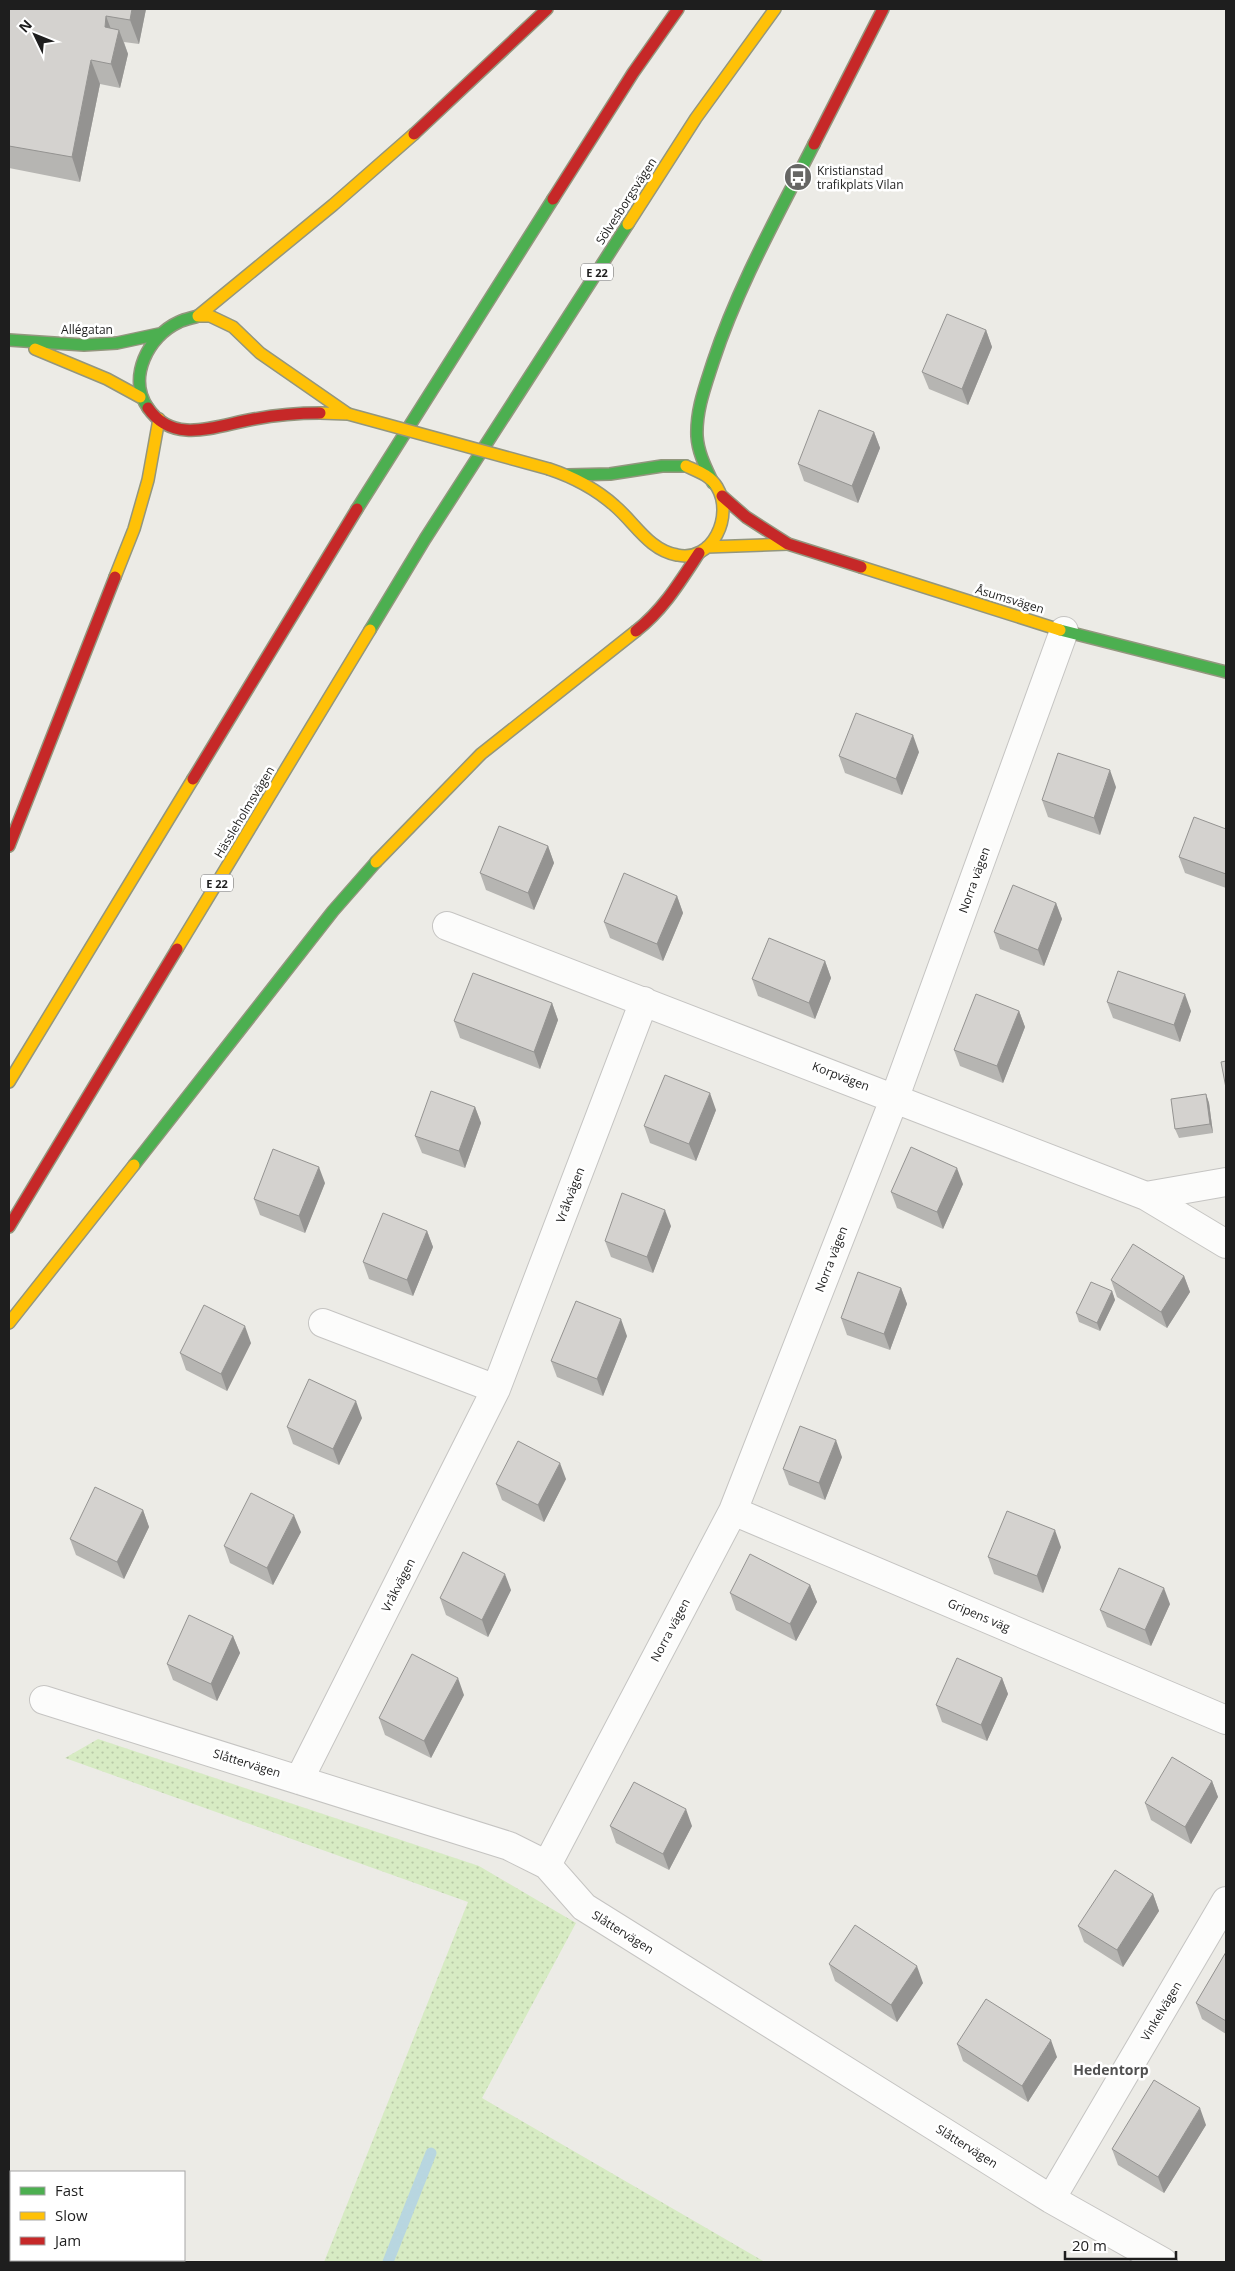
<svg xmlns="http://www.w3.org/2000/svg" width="1235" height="2271" viewBox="0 0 1235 2271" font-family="'Open Sans',sans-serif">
	<defs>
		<pattern id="grass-dots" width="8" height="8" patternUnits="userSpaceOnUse" patternTransform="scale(1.25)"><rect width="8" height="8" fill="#d7ebc3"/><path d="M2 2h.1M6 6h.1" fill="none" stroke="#b8c9a7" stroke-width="1.8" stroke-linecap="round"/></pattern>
	</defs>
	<rect width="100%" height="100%" fill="#ecebe6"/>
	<path fill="url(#grass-dots)" d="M98 1739 479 1866 576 1923 482 2098 765 2262H324L468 1902 65 1758Z"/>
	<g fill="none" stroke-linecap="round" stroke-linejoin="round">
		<path stroke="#b8d6e0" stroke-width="11" d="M388 2262 431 2153"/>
		<defs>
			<path id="street" d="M447 926 1146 1196 1226 1244
				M1146 1196 1226 1182
				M323 1323 496 1389
				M733 1511 1226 1720
				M44 1700 509 1846 547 1865 584 1907 1051 2199 1163 2262
				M299 1780 496 1389 644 1001
				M547 1865 733 1511 895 1097 1064 631
				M1051 2199 1226 1901"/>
			<path id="fast" d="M9 340 84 345 117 343 159 334
				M148 408C127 378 148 336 179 322 185 319 192 318 198 316
				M568 475 610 474 662 466H686
				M713 483C706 468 698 453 697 436 696 410 705 387 713 362 738 286 778 215 814 144
				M357 509 553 199
				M370 630 425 539 628 224
				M1060 630 1226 672
				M134 1165 333 911 376 862"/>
			<path id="slow" d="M628 224 696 118 775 9
				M198 316H210L233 327 260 353 348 414 320 413
				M198 316 333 205 414 134
				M35 349 107 379 140 397
				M549 469C573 477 596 489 615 506 635 523 649 550 677 555 713 563 734 515 717 487 710 475 697 471 686 466
				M707 547 788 544
				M861 567 1060 630
				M115 577 134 529 148 480 159 419
				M376 862 481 754 636 631
				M177 949 370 630
				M9 1082 193 779
				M9 1323 134 1165"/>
			<path id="jam" d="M414 134 547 9
				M814 144 883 9
				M553 199 633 73 678 9
				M148 408C174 446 218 425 254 419 276 415 298 413 320 413
				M722 496 746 517 788 544 861 567
				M636 631C663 610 680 582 699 553
				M193 779 357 509
				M9 846 115 577
				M9 1227 177 949"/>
		</defs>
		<use href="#street" stroke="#c5c4c2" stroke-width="30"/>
		<use href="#fast" stroke="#93967e" stroke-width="14"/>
		<use href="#slow" stroke="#93967e" stroke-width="14"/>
		<use href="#jam" stroke="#93967e" stroke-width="14"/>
		<use href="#street" stroke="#fcfcfb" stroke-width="28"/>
		<use href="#fast" stroke="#4caf50" stroke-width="11"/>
		<use href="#slow" stroke="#ffc107" stroke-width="11"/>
		<use href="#jam" stroke="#c62828" stroke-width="11"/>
		<defs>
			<path id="slow-bridge" d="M348 414 549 469"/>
		</defs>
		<use href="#slow-bridge" stroke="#93967e" stroke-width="14" stroke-linecap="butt"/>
		<use href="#slow-bridge" stroke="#ffc107" stroke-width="11"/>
	</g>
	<path fill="#b6b5b2" d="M9 9H146L139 44 124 42 128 54 120 88 100 84 80 182 9 168Z
		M986 330 992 347 968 405 929 389 922 372Z
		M874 432 880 448 858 503 804 481 798 464Z
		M919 752 902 795 845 773 839 756Z
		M1116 787 1100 835 1048 817 1042 800Z
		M1226 829V888L1185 873 1179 857Z
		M548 846 554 863 534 910 486 890 480 873Z
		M677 896 683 913 663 961 610 938 604 922Z
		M1056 903 1062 919 1044 966 1000 949 994 932Z
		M825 961 831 978 815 1019 758 996 752 979Z
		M1107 1002 1191 1011 1180 1042 1113 1018Z
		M552 1003 558 1020 540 1069 460 1038 454 1021Z
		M1019 1011 1025 1027 1003 1083 960 1066 954 1050Z
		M1206 1094 1209 1103 1213 1133 1179 1138 1175 1129Z
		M475 1107 481 1123 465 1168 422 1153 415 1136Z
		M716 1110 696 1161 650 1143 644 1126Z
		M325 1183 305 1233 260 1215 254 1199Z
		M963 1184 943 1229 897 1208 891 1192Z
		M671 1226 653 1273 611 1257 605 1241Z
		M427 1231 433 1247 413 1296 369 1279 363 1262Z
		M1184 1276 1190 1292 1167 1328 1117 1297 1111 1280Z
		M901 1288 907 1304 890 1350 847 1335 841 1318Z
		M1112 1291 1115 1300 1100 1331 1079 1322 1076 1313Z
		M627 1336 603 1396 557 1377 551 1361Z
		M251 1343 227 1391 186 1370 180 1353Z
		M362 1418 339 1465 293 1444 287 1427Z
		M842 1457 825 1500 789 1485 783 1469Z
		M566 1479 544 1522 502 1500 496 1484Z
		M143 1510 149 1527 124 1579 76 1555 70 1539Z
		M301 1532 273 1585 230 1563 224 1546Z
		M1061 1547 1043 1593 994 1574 988 1557Z
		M810 1585 817 1602 796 1641 736 1610 730 1593Z
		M511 1590 488 1637 446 1615 440 1598Z
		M1170 1604 1151 1646 1107 1627 1100 1610Z
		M233 1636 240 1653 217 1701 173 1680 167 1664Z
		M1002 1678 1008 1694 987 1741 942 1722 936 1705Z
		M464 1695 431 1758 385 1735 379 1718Z
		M1212 1781 1218 1797 1191 1844 1151 1820 1145 1803Z
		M610 1826H692L669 1870 616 1843Z
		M1153 1894 1159 1911 1123 1967 1084 1942 1078 1926Z
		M1226 1952V2034L1202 2019 1196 2003Z
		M829 1964 923 1983 897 2022 835 1981Z
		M957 2044 1057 2057 1028 2102 963 2061Z
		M1206 2125 1164 2193 1118 2165 1112 2149Z"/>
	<path fill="#949391" d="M132 9H146L139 44 130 20Z
		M106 16 115 40 105 27Z
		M119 30 128 54 120 88 111 64Z
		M91 60 100 84 80 182 72 157Z
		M986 330 992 347 968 405 962 389Z
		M874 432 880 448 858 503 852 486Z
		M913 735 919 752 902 795 896 779Z
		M1110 770 1116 787 1100 835 1094 818Z
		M548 846 554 863 534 910 528 893Z
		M677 896 683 913 663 961 657 944Z
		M1056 903 1062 919 1044 966 1038 950Z
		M825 961 831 978 815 1019 809 1003Z
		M1185 994 1191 1011 1180 1042 1174 1025Z
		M552 1003 558 1020 540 1069 534 1052Z
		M1019 1011 1025 1027 1003 1083 997 1066Z
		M710 1093 716 1110 696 1161 689 1144Z
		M1206 1094 1209 1103 1213 1133 1210 1124Z
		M475 1107 481 1123 465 1168 459 1151Z
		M319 1167 325 1183 305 1233 299 1216Z
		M957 1168 963 1184 943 1229 937 1212Z
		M665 1210 671 1226 653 1273 647 1257Z
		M427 1231 433 1247 413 1296 407 1280Z
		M1184 1276 1190 1292 1167 1328 1161 1312Z
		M901 1288 907 1304 890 1350 884 1334Z
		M1112 1291 1115 1300 1100 1331 1097 1323Z
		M621 1319 627 1336 603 1396 597 1379Z
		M245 1326 251 1343 227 1391 221 1374Z
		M356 1401 362 1418 339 1465 333 1449Z
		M836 1440 842 1457 825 1500 819 1483Z
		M560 1463 566 1479 544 1522 538 1505Z
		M143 1510 149 1527 124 1579 117 1562Z
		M294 1515 301 1532 273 1585 267 1568Z
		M1055 1530 1061 1547 1043 1593 1037 1576Z
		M505 1574 511 1590 488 1637 482 1620Z
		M810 1585 817 1602 796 1641 790 1624Z
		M1164 1588 1170 1604 1151 1646 1145 1630Z
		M233 1636 240 1653 217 1701 211 1684Z
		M458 1678 464 1695 431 1758 424 1741Z
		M1002 1678 1008 1694 987 1741 981 1725Z
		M1212 1781 1218 1797 1191 1844 1185 1827Z
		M686 1809 692 1826 669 1870 663 1854Z
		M1153 1894 1159 1911 1123 1967 1117 1950Z
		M917 1966 923 1983 897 2022 891 2005Z
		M1051 2040 1057 2057 1028 2102 1022 2086Z
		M1200 2108 1206 2125 1164 2193 1158 2177Z"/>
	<path fill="#d4d2cf" stroke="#949391" d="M9 9H132L130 20 106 16 105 27 119 30 111 64 91 60 72 157 9 146Z
		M947 314 986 330 962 389 922 372Z
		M819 410 874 432 852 486 798 464Z
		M856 713 913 735 896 779 839 756Z
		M1058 753 1110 770 1094 818 1042 800Z
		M1194 817 1226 829V874L1179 857Z
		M499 826 548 846 528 893 480 873Z
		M624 873 677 896 657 944 604 922Z
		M1013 885 1056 903 1038 950 994 932Z
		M769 938 825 961 809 1003 752 979Z
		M1118 971 1185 994 1174 1025 1107 1002Z
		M473 973 552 1003 534 1052 454 1021Z
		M976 994 1019 1011 997 1066 954 1050Z
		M1226 1061V1088L1221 1062Z
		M665 1075 710 1093 689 1144 644 1126Z
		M431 1091 475 1107 459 1151 415 1136Z
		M1206 1094 1210 1124 1175 1129 1171 1099Z
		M911 1147 957 1168 937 1212 891 1192Z
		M273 1149 319 1167 299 1216 254 1199Z
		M622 1193 665 1210 647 1257 605 1241Z
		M383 1213 427 1231 407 1280 363 1262Z
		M1133 1244 1184 1276 1161 1312 1111 1280Z
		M858 1272 901 1288 884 1334 841 1318Z
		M1091 1282 1112 1291 1097 1323 1076 1313Z
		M576 1301 621 1319 597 1379 551 1361Z
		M204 1305 245 1326 221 1374 180 1353Z
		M309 1379 356 1401 333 1449 287 1427Z
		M800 1426 836 1440 819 1483 783 1469Z
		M518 1441 560 1463 538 1505 496 1484Z
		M95 1487 143 1510 117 1562 70 1539Z
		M251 1493 294 1515 267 1568 224 1546Z
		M1007 1511 1055 1530 1037 1576 988 1557Z
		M463 1552 505 1574 482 1620 440 1598Z
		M750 1554 810 1585 790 1624 730 1593Z
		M1119 1568 1164 1588 1145 1630 1100 1610Z
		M189 1615 233 1636 211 1684 167 1664Z
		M412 1654 458 1678 424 1741 379 1718Z
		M957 1658 1002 1678 981 1725 936 1705Z
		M1172 1757 1212 1781 1185 1827 1145 1803Z
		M634 1782 686 1809 663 1854 610 1826Z
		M1115 1870 1153 1894 1117 1950 1078 1926Z
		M855 1925 917 1966 891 2005 829 1964Z
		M1226 1952V2021L1196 2003Z
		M986 1999 1051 2040 1022 2086 957 2044Z
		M1154 2080 1200 2108 1158 2177 1112 2149Z"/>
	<defs>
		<symbol id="bus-disc" viewBox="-11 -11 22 22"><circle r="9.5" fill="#666664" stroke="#fff"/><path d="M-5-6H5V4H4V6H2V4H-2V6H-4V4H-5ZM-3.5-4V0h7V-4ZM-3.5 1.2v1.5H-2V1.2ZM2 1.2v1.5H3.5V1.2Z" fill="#fff"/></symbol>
	</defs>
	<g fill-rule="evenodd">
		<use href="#bus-disc" x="782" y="161" width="32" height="32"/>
	</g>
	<g text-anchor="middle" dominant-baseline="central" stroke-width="5" stroke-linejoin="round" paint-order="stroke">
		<g fill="#fff" stroke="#626262" stroke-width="1">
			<rect x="581" y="263.5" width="32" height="17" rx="4"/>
			<rect x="201" y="874.5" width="32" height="17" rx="4"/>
		</g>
		<g font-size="11" font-weight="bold" fill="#1e1e1e">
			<text x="597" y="272">E 22</text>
			<text x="217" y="883">E 22</text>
		</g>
		<g font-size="12" fill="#1e1e1e" stroke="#fff" text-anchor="start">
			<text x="817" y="170">Kristianstad<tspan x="817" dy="14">trafikplats Vilan</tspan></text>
		</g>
		<g font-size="12" fill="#1e1e1e" stroke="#fff">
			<text transform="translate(626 201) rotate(-57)">Sölvesborgsvägen</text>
			<text x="87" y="329">Allégatan</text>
			<text transform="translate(1010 599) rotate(17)">Åsumsvägen</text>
			<text transform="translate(244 812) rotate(-59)">Hässleholmsvägen</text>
			<text transform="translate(974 880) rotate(-70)">Norra vägen</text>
			<text transform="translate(841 1076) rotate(21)">Korpvägen</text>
			<text transform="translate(570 1195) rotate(-69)">Vråkvägen</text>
			<text transform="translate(831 1259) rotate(-69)">Norra vägen</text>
			<text transform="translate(398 1585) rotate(-63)">Vråkvägen</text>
			<text transform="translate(979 1615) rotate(23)">Gripens väg</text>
			<text transform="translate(670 1630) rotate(-62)">Norra vägen</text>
			<text transform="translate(247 1763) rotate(17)">Slåttervägen</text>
			<text transform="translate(623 1932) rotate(32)">Slåttervägen</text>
			<text transform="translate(1161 2011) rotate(-59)">Vinkelvägen</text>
			<text transform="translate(967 2146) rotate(32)">Slåttervägen</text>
		</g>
		<g font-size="14" font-weight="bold" fill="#515151" stroke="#fff">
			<text x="1111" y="2069">Hedentorp</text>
		</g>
	</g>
	<rect width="1235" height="2271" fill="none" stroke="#1e1e1e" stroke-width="20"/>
	<rect x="10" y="2171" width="175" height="90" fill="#ffffff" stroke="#a5a5a5"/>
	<rect x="20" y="2187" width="25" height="8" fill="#4caf50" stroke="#a5a5a5"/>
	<text x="55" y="2196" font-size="15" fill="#1e1e1e">Fast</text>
	<rect x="20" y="2212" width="25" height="8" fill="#ffc107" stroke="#a5a5a5"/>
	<text x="55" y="2221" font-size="15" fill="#1e1e1e">Slow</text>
	<rect x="20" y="2237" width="25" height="8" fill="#c62828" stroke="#a5a5a5"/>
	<text x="55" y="2246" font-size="15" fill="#1e1e1e">Jam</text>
	<g transform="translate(35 35) rotate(313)" stroke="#ffffff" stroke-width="4" paint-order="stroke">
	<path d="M0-4L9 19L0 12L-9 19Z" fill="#1e1e1e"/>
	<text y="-8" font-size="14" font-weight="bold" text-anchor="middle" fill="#1e1e1e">N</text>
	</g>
	<path d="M1065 2251v8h111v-8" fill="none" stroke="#1e1e1e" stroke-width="2.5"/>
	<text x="1072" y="2251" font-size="15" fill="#1e1e1e" stroke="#ffffff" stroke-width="4" paint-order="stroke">20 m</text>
</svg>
